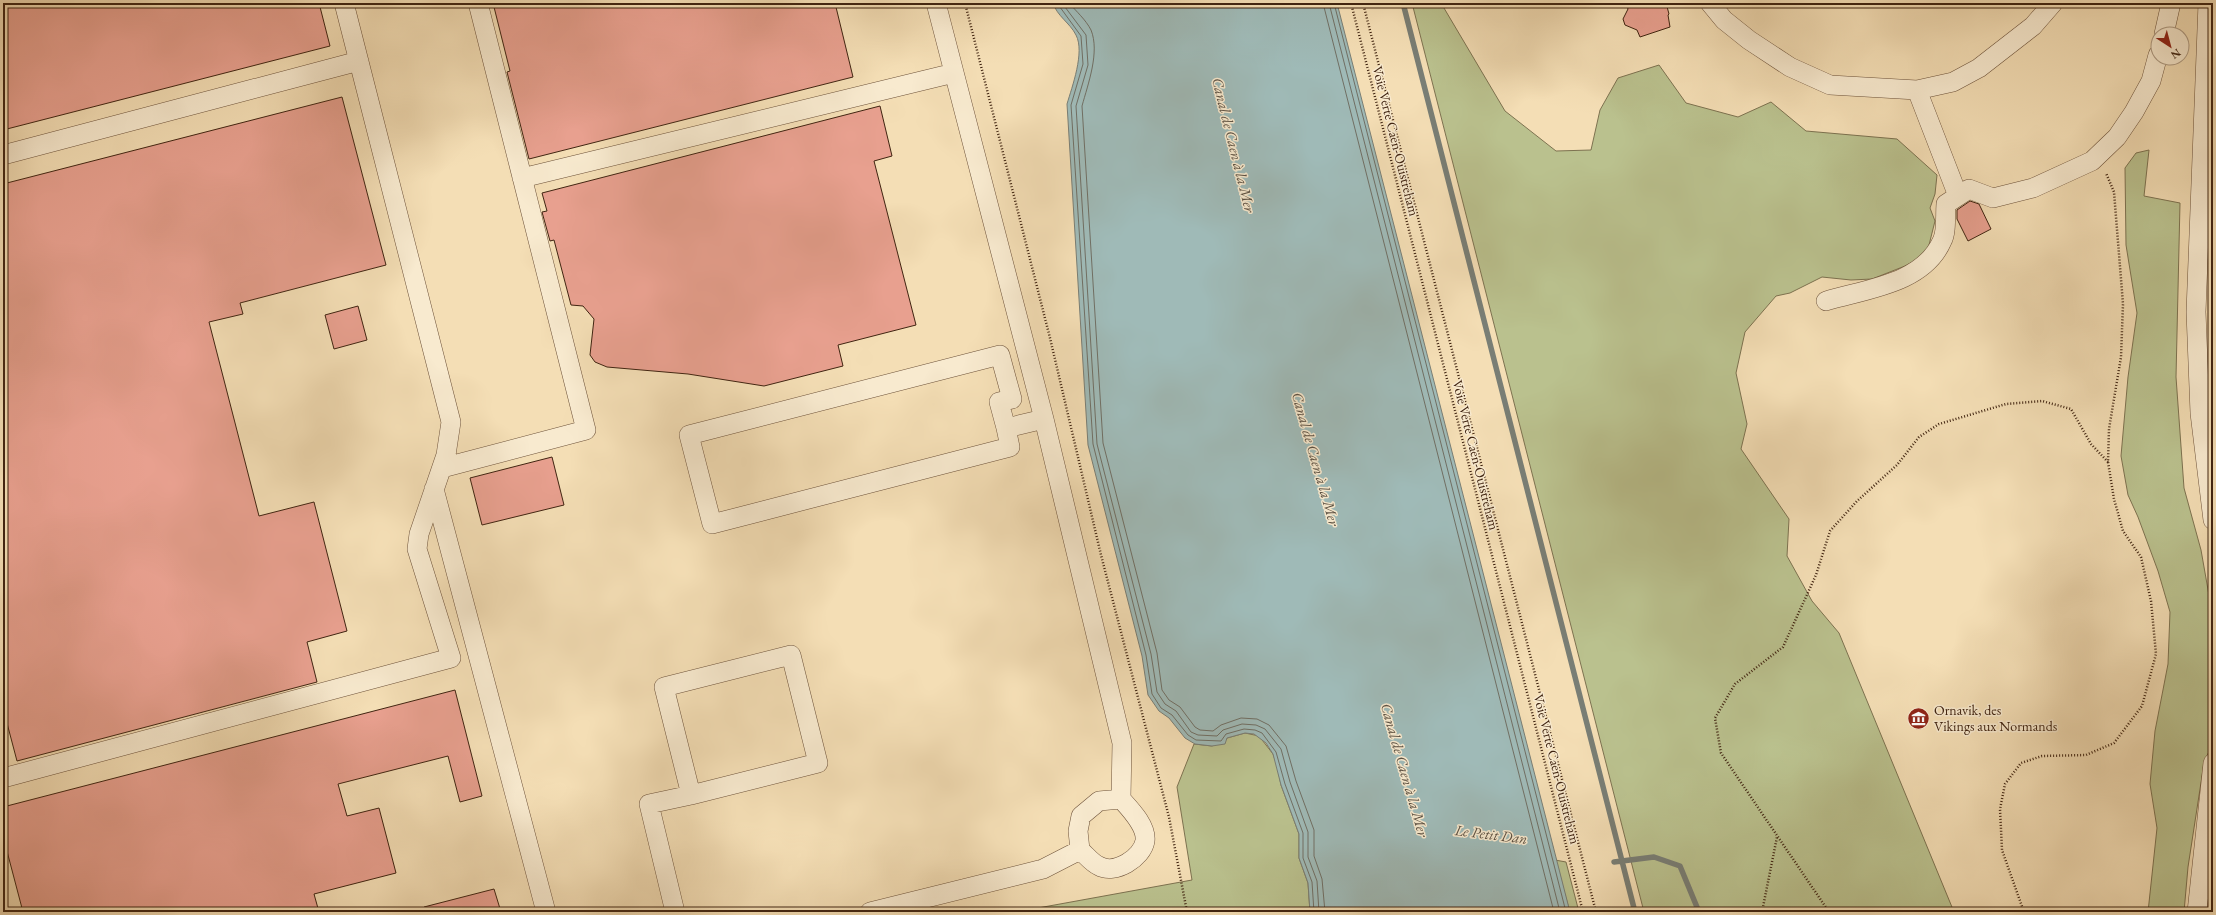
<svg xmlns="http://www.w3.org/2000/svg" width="2216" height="915" viewBox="0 0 2216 915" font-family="'EB Garamond',serif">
	<rect width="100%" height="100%" fill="#f4deb5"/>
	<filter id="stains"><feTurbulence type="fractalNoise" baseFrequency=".005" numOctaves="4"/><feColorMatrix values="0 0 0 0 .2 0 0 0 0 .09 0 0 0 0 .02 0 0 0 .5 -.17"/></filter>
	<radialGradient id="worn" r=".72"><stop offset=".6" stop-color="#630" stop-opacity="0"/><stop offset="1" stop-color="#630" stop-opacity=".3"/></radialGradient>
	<path fill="#bac18e" stroke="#7d7250" d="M1412 3H1441L1505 111 1556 151 1591 150 1600 110 1618 78 1659 65 1686 103 1738 117 1771 102 1806 131 1897 139 1937 175 1935 194 1930 208 1935 221 1928 249 1918 259 1905 266 1872 279 1851 280 1822 277 1790 293 1776 296 1745 332 1736 373 1747 424 1741 449 1789 519 1787 556 1812 601 1839 633 1954 912H1644Z
		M2149 150 2144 196 2180 203 2176 377 2184 488 2201 550 2213 618V742L2204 763 2188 867 2184 912H2148L2157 828 2150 784 2155 731 2168 664 2170 612 2158 571 2138 517 2128 495 2121 456 2128 377 2137 313 2126 245 2125 168 2136 153Z
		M1245 733 1259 736 1273 754 1277 765 1281 785 1299 834V858L1308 883 1310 912H1016L1192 880 1177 787 1194 744 1212 746 1227 738Z
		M1555 860 1566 862 1579 912H1570Z"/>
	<path fill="#9fbab7" stroke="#797e75" d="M1053 3H1337L1570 912H1310L1308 883 1299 858V834L1281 785 1273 754 1266 743 1254 734 1245 733 1227 738 1225 744 1212 746 1195 744 1185 738 1169 718 1159 711 1148 695 1142 656 1088 445 1067 104C1072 87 1085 52 1076 35 1070 23 1057 16 1053 3Z"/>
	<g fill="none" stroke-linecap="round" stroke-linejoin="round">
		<path stroke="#706f64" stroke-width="1" d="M1057 3 1081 36 1083 64 1071 105 1093 444 1146 655 1152 694 1161 708 1172 715 1188 735 1196 740 1221 741 1226 734 1244 729 1255 730 1262 733 1276 752 1285 784 1303 833V858L1312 882 1314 912
			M1062 3 1086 35 1088 65 1076 106 1097 444 1151 654 1157 692 1165 704 1176 711 1191 732 1198 735 1217 736 1223 730 1242 724 1256 725 1265 729 1281 749 1290 782 1308 832V857L1317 881 1319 912
			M1069 3C1076 11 1086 20 1091 30 1100 52 1088 84 1082 106L1103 443 1157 653 1162 690 1169 700 1180 707 1195 727 1200 730 1213 731 1221 725 1241 718 1257 719 1269 725 1286 746 1296 781 1314 830V856L1322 879 1325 912
			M1323 3 1554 912
			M1329 3 1560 912
			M1334 3 1566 912"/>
		<path stroke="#797e75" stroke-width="5.5" d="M1403 3 1635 912
			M1614 862 1654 857 1680 866 1699 912"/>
	</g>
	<path fill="#e8a08f" stroke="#402411" d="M3 3H319L330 46 3 130Z
		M493 3H835L853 77 529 159 507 72 510 71Z
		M1626 3H1666L1669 14 1668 15 1670 27 1640 37 1637 30 1625 25 1623 19 1628 9Z
		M342 97 386 265 240 303 243 314 209 322 259 516 314 502 347 631 307 642 317 682 17 761 3 708V184Z
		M880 106 892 156 874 161 916 325 838 345 843 366 764 386 688 374 607 367 595 362 590 355 594 319 583 306 571 305 554 240 550 241 542 212 547 211 542 193Z
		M1970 201 1979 204 1991 229 1968 241 1957 219V210Z
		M358 306 367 340 334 349 325 315Z
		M552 457 564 505 482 525 470 478Z
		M455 690 482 796 460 802 448 756 338 784 347 816 379 808 396 873 314 894 319 912H23L3 836V807Z
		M494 889 501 912H424V907Z"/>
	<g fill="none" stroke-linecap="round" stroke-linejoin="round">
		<defs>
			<path id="minor" d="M936 3 1044 419 1122 743 1121 799
				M1710 3 1724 20 1749 40 1790 67 1830 85 1917 90 1953 82 1979 68 2033 26 2053 3
				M2208 3 2196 312 2200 413 2213 520
				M2164 34 2171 3
				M1917 90 1958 196
				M3 155 359 61
				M522 178 954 73
				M1826 301C1866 289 1923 284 1942 241 1947 232 1945 215 1946 204L1969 189 1993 198 2033 188 2092 161 2117 137 2134 112 2151 81 2158 55
				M1006 428 999 402 1012 399 1000 355 689 435 712 524 1010 447 1006 428 1044 419
				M442 468 586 430 478 3
				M434 489 546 912
				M791 655 818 763 691 795 664 687Z
				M3 778 451 658 417 549 419 534 446 455 451 422 344 3
				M1121 799C1130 809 1147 826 1145 841 1142 858 1115 875 1099 866 1092 863 1086 855 1080 850L1078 831 1081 816 1099 801Z
				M675 912 649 804 691 795
				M870 912 1043 869 1080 850
				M2197 912 2213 763"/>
		</defs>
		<use href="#minor" stroke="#6d523a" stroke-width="20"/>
		<path stroke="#402411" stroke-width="2.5" stroke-dasharray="1 2" stroke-linecap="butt" d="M965 3 1050 338 1101 555 1169 817 1187 912
			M1351 3 1583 912
			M1363 3 1596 912
			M1762 912 1777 837
			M1829 912 1721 753 1715 718 1735 684 1783 647 1816 575 1830 531 1857 501 1897 465 1919 437 1939 424 2006 404 2042 401 2071 409 2091 444 2108 462
			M2024 912 2002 850 2000 809 2005 784 2021 763 2042 756 2086 755 2114 743 2142 706 2156 654 2151 601 2141 557 2123 531 2114 499 2108 462 2109 429 2121 357 2123 304 2114 192 2106 173"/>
		<use href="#minor" stroke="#f8eacf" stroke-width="19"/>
	</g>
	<defs>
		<symbol id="museum-disc" viewBox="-11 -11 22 22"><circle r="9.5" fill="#8f2418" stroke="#f8eacf"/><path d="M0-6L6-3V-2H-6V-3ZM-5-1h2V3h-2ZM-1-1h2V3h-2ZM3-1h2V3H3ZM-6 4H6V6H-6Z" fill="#fff"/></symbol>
	</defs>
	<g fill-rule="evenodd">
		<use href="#museum-disc" x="1906" y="706" width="25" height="25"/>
	</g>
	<g text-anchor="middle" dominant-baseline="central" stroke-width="3" stroke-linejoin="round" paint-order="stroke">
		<g font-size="14" fill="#402411" stroke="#f8eacf">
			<text transform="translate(1396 141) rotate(76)">Voie Verte Caen-Ouistreham</text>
			<text transform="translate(1476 455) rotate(76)">Voie Verte Caen-Ouistreham</text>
			<text transform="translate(1557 769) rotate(76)">Voie Verte Caen-Ouistreham</text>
		</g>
		<g font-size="14" fill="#402411" stroke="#f8eacf" text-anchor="start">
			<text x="1934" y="710">Ornavik, des<tspan x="1934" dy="16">Vikings aux Normands</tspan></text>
		</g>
		<g font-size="15" font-style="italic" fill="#5c5143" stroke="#f8eacf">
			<text transform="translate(1234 145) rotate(76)">Canal de Caen à la Mer</text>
			<text transform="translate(1316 459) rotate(74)">Canal de Caen à la Mer</text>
			<text transform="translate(1405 770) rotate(74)">Canal de Caen à la Mer</text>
			<text transform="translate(1491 834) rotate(7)">Le Petit Dan</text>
		</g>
	</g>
	<rect width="2216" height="915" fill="none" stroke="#f4deb5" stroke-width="16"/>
	<rect x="4" y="4" width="2208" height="907" fill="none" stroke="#402411" stroke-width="2"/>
	<rect x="8" y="8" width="2200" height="899" fill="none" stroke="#402411"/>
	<g transform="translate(2170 46) rotate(144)"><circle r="19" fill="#f8eacf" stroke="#ae9b83"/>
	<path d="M0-3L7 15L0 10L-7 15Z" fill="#8f2418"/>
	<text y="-6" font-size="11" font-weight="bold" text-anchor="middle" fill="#402411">N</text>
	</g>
	<rect width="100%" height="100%" filter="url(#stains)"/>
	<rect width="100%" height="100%" fill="url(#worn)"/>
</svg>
